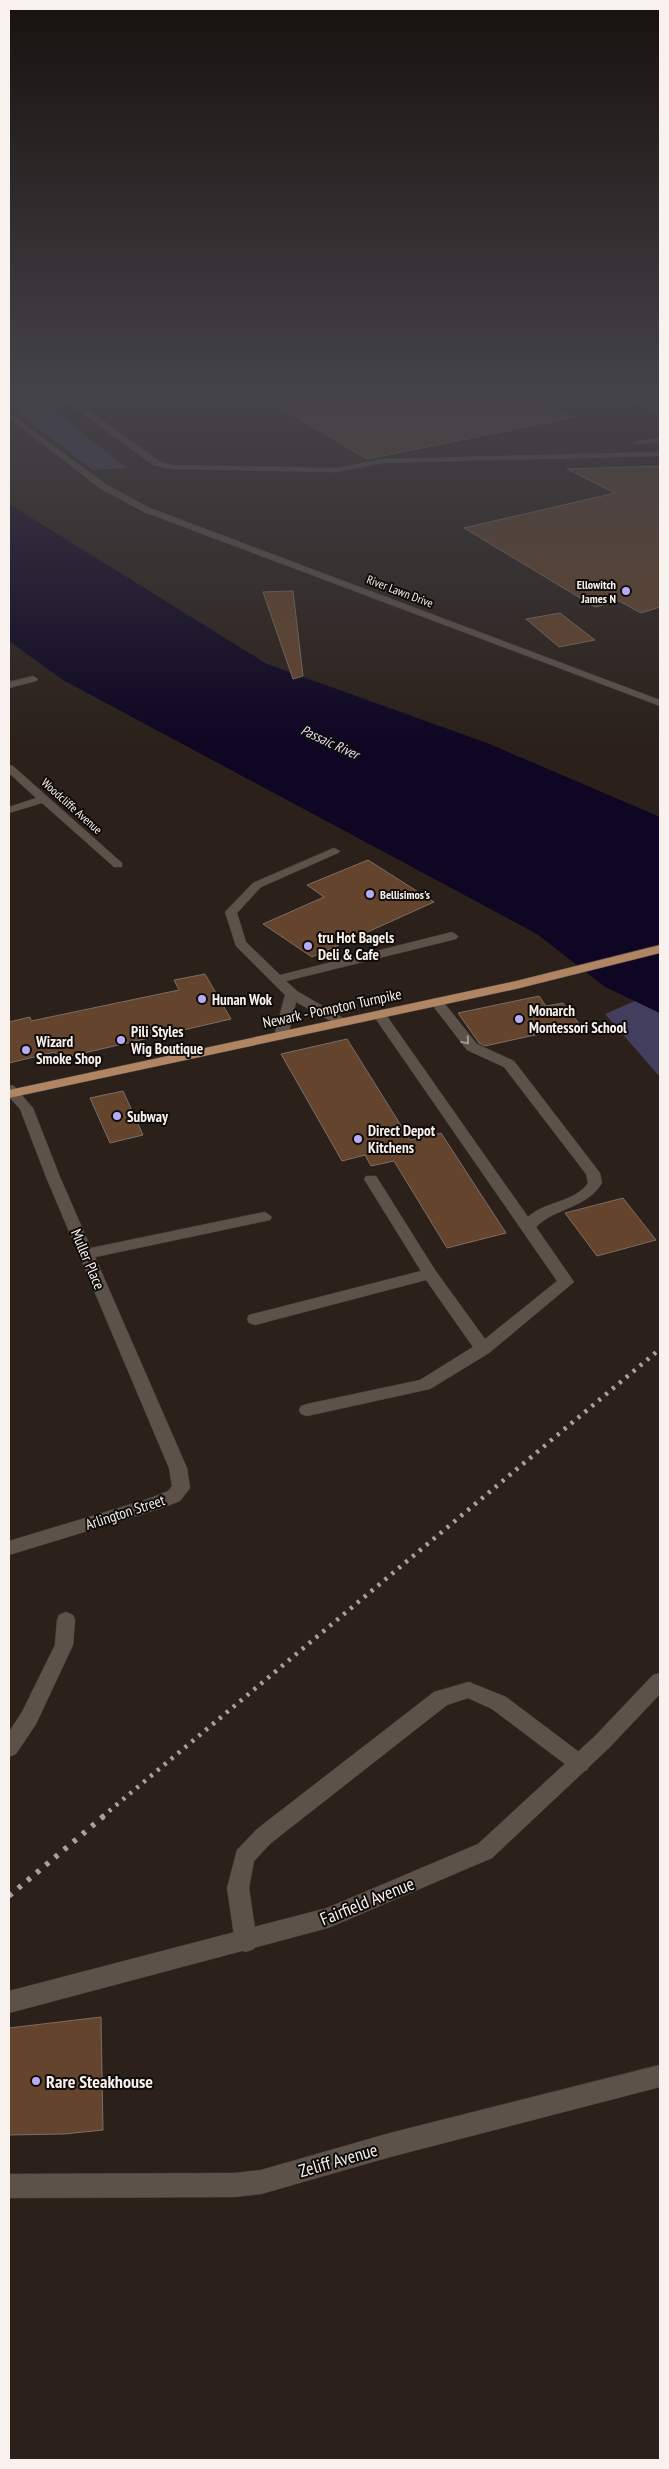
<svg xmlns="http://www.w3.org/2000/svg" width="669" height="2469" viewBox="0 0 669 2469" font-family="'PT Sans Narrow',sans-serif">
	<rect width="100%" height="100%" fill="#2b211a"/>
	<path fill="#433e5d" d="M9 395H33L127 468 93 470 9 406Z
		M635 1001 660 1013V1077L605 1014Z"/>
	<path fill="#0e0623" d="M9 504 267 664 487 743 660 817V1013L605 987 537 934 63 680 9 641Z"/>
	<path fill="#64442c" stroke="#7a6e66" d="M259 395H530L575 417 367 459Z
		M660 466V607L641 613 619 601 595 607 464 528 615 493 567 469Z
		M293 591 303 676 293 679 263 592Z
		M560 613 595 640 559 647 526 619Z
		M368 860 434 902 312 957 263 924 324 897 307 885Z
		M205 974 231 1019 58 1059 55 1052 9 1063V1022L30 1017 31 1021 179 990 174 980Z
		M539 996 546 1006 563 1003 580 1025 485 1046 479 1043 458 1013Z
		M347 1039 410 1140 441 1133 506 1233 447 1248 394 1161 371 1166 365 1155 342 1161 281 1054Z
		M123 1091 143 1135 110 1143 90 1098Z
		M623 1198 656 1240 597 1256 565 1213Z
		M101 2017 103 2130 64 2134 9 2135V2028Z"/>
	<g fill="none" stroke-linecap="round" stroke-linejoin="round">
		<defs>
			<path id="lane" d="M58 395H67L159 461 171 465 337 468 383 459 660 452V456L383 463 337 472 171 469 153 465Z
				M619 395H629L660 410V415Z
				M660 438V442L637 444 633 442Z
				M334 848 340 851 338 853 261 887 237 913 246 942 280 975 452 932 458 936 456 939 286 981 297 991 350 1022 348 1025H338L296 1002 288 1036 281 1040 276 1039 274 1036 285 995 236 946 225 912 253 883Z
				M436 998 441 999 477 1044 514 1061 600 1173 602 1183C586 1209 556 1207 536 1227L574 1282 489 1353 430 1389 307 1416 301 1414 299 1410 301 1406 307 1404 420 1380 473 1347 426 1280 255 1325 249 1323 247 1319 249 1315 421 1271 364 1179 366 1176H376L435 1270 485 1339 557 1281 373 1015 374 1012H384L528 1217C545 1201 574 1203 588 1183L586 1174 504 1067 467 1050 430 1002Z
				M265 1212 272 1217 270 1220 86 1259 81 1258 78 1254 81 1250 86 1249Z
				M66 1612 73 1615 75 1620 73 1645 36 1724 16 1754 9 1757V1732L22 1712 55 1645 57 1620 59 1615Z
				M469 1682 506 1697 587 1758 590 1764 587 1770 580 1773 573 1770 492 1709 468 1698 447 1705 271 1843 254 1861 249 1888 257 1942 254 1949 246 1952 238 1949 235 1942 227 1888 237 1850 257 1829 434 1692Z"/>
			<path id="street" d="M9 413 107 485 150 508 660 700V706L144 512 101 489 9 418Z
				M33 676 38 679 36 681 9 688V682Z
				M9 765 13 766 122 863V867H114L42 803 9 813V807L36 798 9 773Z
				M9 1085 14 1086 33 1108 60 1177 187 1468 190 1488 180 1501 159 1509 9 1555V1541L148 1499 168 1491 172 1486 169 1468 46 1177 20 1109 9 1097Z
				M660 1673V1694L609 1748 492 1858 328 1928 9 2013V1991L327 1908 478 1844 595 1736 653 1675Z
				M660 2065V2087L390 2157 261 2194 235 2197 9 2198V2174L235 2173 261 2170 390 2133Z"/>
			<path id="primary" d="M660 945V953L516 989 9 1098V1090L516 981Z"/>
		</defs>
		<use href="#lane" stroke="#453e38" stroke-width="1"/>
		<use href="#street" stroke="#453e38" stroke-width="1"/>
		<use href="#primary" stroke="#453e38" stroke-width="1"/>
		<use href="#lane" fill="#5d524a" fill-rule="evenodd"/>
		<use href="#street" fill="#5d524a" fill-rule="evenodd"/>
		<use href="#primary" fill="#af8564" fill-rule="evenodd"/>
		<path stroke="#a9a19c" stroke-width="4.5" stroke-dasharray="3 6" stroke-linecap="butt" d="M102 1817 660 1349"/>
		<path stroke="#a9a19c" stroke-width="5.5" stroke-dasharray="4 8" stroke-linecap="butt" d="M9 1896 104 1816"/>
	</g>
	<defs><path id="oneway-chevron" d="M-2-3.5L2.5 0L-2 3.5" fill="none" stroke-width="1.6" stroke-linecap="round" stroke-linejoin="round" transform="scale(1.25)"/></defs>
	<use stroke="#a39a93" href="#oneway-chevron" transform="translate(466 1041) rotate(50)"/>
	<linearGradient id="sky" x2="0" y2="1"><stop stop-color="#18120e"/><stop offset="0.53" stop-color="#444349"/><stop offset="1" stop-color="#444349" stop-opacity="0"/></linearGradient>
	<rect width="669" height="741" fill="url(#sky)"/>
	<g fill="#b7abf7" stroke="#100c09" stroke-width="2">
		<circle cx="626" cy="591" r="5"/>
		<circle cx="370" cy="894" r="5"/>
		<circle cx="308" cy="946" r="5"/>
		<circle cx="202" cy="999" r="5"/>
		<circle cx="519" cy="1019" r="5"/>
		<circle cx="121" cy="1040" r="5"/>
		<circle cx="26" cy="1050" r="5"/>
		<circle cx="117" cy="1116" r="5"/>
		<circle cx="358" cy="1139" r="5"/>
		<circle cx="36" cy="2081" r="5"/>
	</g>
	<g text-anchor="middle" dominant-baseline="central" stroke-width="4" stroke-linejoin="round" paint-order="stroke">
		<g font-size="12" font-weight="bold" fill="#f8f1ed" stroke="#100c09" text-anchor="end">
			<text x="616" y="584">Ellowitch<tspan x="616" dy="14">James N</tspan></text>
			<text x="380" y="894" text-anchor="start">Bellisimos's</text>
		</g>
		<g font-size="12" fill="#f8f1ed" stroke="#100c09">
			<text transform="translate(400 591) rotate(21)">River Lawn Drive</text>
			<text transform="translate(72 806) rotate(42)">Woodcliffe Avenue</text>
		</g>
		<g font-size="14" font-style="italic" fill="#e1def8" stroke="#100c09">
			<text transform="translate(330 742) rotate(25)">Passaic River</text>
		</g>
		<g font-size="15" font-weight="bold" fill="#f8f1ed" stroke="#100c09" text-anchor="start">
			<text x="318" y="937">tru Hot Bagels<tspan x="318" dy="17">Deli &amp; Cafe</tspan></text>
			<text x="212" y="999">Hunan Wok</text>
			<text x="529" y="1010">Monarch<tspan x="529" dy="17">Montessori School</tspan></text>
			<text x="131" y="1031">Pili Styles<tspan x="131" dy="17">Wig Boutique</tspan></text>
			<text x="36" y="1041">Wizard<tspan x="36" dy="17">Smoke Shop</tspan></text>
			<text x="127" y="1116">Subway</text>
			<text x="368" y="1130">Direct Depot<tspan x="368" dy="17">Kitchens</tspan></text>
		</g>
		<g font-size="15" fill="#f8f1ed" stroke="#100c09">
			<text transform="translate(332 1008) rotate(-12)">Newark - Pompton Turnpike</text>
			<text transform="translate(88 1259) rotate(67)">Muller Place</text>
			<text transform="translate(125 1512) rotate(-18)">Arlington Street</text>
		</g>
		<g font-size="18" fill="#f8f1ed" stroke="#100c09">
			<text transform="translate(367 1901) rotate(-22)">Fairfield Avenue</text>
			<text transform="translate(338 2160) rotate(-16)">Zeliff Avenue</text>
		</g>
		<g font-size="18" font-weight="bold" fill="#f8f1ed" stroke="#100c09" text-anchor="start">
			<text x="46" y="2081">Rare Steakhouse</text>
		</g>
	</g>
	<rect width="669" height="2469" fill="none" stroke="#f8f1ed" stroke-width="20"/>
</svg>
